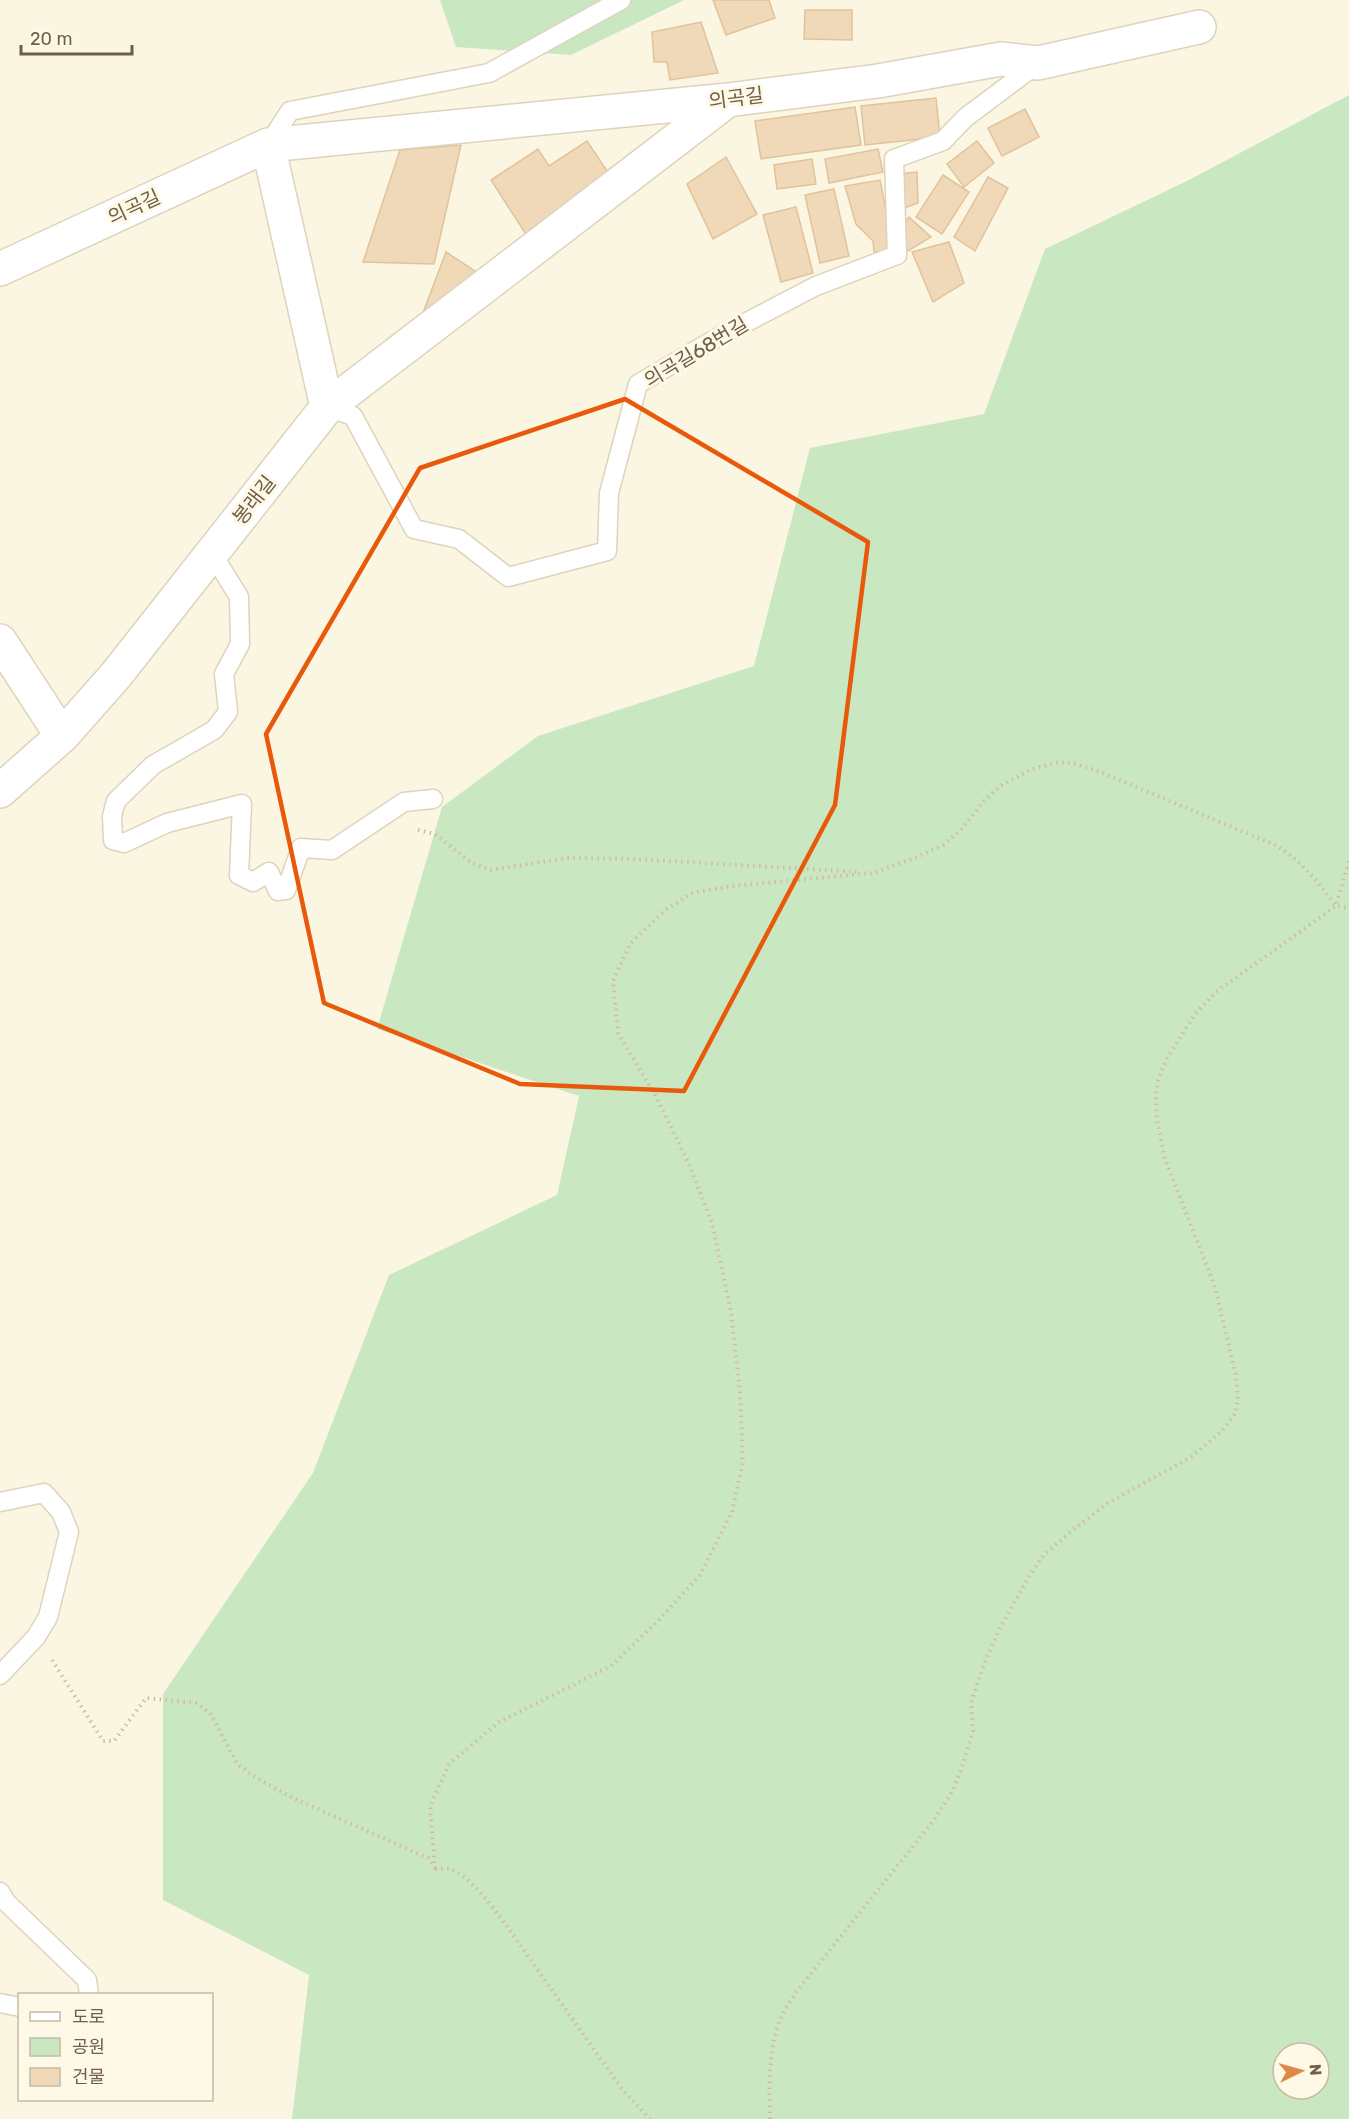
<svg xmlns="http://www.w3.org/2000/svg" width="1349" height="2119" viewBox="0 0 1349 2119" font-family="Rubik,'Noto Sans KR',sans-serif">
	<rect width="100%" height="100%" fill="#fbf6e1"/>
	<path fill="#c9e7c0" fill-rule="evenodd" d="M440 0H684L571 55 456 47Z
		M1349 95V2119H292L309 1975 163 1900V1694L313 1473 389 1275 557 1195 579 1096 377 1029 442 807 538 736 754 666 810 448 984 414 1045 249 1189 180ZM1283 2053H1319V2089H1283Z"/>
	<path fill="#efd9b9" stroke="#e1c29b" stroke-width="1.5" d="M713 0H769L775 18 726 35Z
		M805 10H852V40L804 39Z
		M701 22 718 73 670 80 667 62H654L652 32Z
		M936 98 940 137 865 145 861 106Z
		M855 107 861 145 761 159 755 121Z
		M1025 109 1039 137 1002 156 988 128Z
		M587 141 615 183 529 239 491 180 538 149 549 166Z
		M977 141 994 163 964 187 947 164Z
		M461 145 434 264 363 262 400 150Z
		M878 149 883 172 829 183 825 159Z
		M726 157 757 214 713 239 687 184Z
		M812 159 816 184 777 189 774 165Z
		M917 172 918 203 904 208 900 174Z
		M943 175 969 192 942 234 916 217Z
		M988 177 1008 188 975 251 954 237Z
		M880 180 894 251 874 252 873 241 856 224 845 186Z
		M834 189 849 256 820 263 805 195Z
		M796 207 813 273 781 282 763 215Z
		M909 217 931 237 908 251 900 233Z
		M949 242 964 283 933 302 912 252Z
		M446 252 481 275 421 318Z"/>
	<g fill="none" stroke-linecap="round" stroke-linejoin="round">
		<defs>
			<path id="lane" d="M268 145 290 111 489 73 621 0
				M327 407 353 416 414 529 459 539 508 577 607 551 609 493 638 384 722 335 816 286 897 255 894 159 943 141 965 118 1037 64
				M212 553 239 597 240 644 224 674 228 712 214 730 153 765 116 801 112 816 113 840 124 843 167 823 242 804 239 875 253 882 269 872 278 891 286 890 301 848 332 850 404 802 433 799
				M0 1502 44 1493 61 1512 69 1532 48 1617 36 1637 0 1675
				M0 1892 6 1902 87 1980 89 1994
				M0 2003 20 2007"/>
			<path id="street" d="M268 145 327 407
				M0 269 268 145 728 100 878 81 1001 59 1038 63 1199 27
				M0 641 62 736
				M0 791 62 736 116 675 327 407 728 100"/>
		</defs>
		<use href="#lane" stroke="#ded3bd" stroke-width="21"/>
		<use href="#street" stroke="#ded3bd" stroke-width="36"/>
		<path stroke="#d3bc9d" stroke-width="4" stroke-dasharray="1.5 4.5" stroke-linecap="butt" d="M418 830 435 834 472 863 490 870 568 858 633 859 860 872
			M52 1660 103 1741H114L146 1698 196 1703 210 1713 238 1765 258 1779 293 1798 428 1858 435 1868
			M435 1869 430 1806 449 1764 499 1722 611 1666 656 1623 700 1575 732 1512 743 1462 740 1392 731 1312 712 1223 689 1164 654 1093 618 1033 613 981 630 944 665 910 692 893 732 886 873 873 917 857 943 845 961 830 984 801 1000 786 1032 769 1059 762 1075 764 1098 771 1275 845C1301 860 1318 882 1336 906L1349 908
			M435 1869C440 1869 446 1868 450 1869 470 1876 488 1902 501 1918L622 2089 650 2119
			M770 2119C769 2086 768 2051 780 2020 784 2010 791 2000 797 1991L934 1820 952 1792 961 1770 973 1731 971 1703 984 1664 1000 1628 1031 1573 1044 1555 1069 1533 1108 1503 1191 1457 1222 1431 1235 1414 1238 1400 1236 1376 1215 1287 1165 1159 1157 1119 1156 1095 1158 1080 1166 1060 1195 1014 1216 992 1336 906 1349 861"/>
		<use href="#lane" stroke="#fff" stroke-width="18"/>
		<use href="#street" stroke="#fff" stroke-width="33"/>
	</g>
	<path fill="none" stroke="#e8590c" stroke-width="4.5" stroke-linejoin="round" d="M625 399 868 542 835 805 684 1091 520 1084 324 1003 266 734 420 468Z"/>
	<g text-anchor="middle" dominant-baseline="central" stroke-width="6" stroke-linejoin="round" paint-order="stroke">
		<g font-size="20" fill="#705e49" stroke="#fef9e6">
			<text transform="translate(736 98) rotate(-7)">의곡길</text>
			<text transform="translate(134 207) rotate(-25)">의곡길</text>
			<text transform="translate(696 352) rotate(-31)">의곡길68번길</text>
			<text transform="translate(254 500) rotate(-52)">봉래길</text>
		</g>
	</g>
	<rect x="18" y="1993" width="195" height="108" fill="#fef9e6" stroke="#c5bba7" stroke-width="1.5"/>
	<rect x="30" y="2012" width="30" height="9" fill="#ffffff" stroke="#c5bba7" stroke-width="1.5"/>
	<text x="72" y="2023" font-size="18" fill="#705e49">도로</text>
	<rect x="30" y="2038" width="30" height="18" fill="#c9e7c0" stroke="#c5bba7" stroke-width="1.5"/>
	<text x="72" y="2053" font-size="18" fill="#705e49">공원</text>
	<rect x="30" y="2068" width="30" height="18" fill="#efd9b9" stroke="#c5bba7" stroke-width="1.5"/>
	<text x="72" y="2083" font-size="18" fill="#705e49">건물</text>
	<g transform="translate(1301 2071) rotate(85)"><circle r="28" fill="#fef9e6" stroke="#c5bba7" stroke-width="1.5"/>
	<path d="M0-4.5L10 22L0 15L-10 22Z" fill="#e0884a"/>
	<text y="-9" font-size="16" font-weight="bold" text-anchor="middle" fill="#705e49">N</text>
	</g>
	<path d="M21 45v9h111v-9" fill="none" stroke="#705e49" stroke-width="3"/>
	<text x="30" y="45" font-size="18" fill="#705e49" stroke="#fef9e6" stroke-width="4.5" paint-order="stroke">20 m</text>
</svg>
